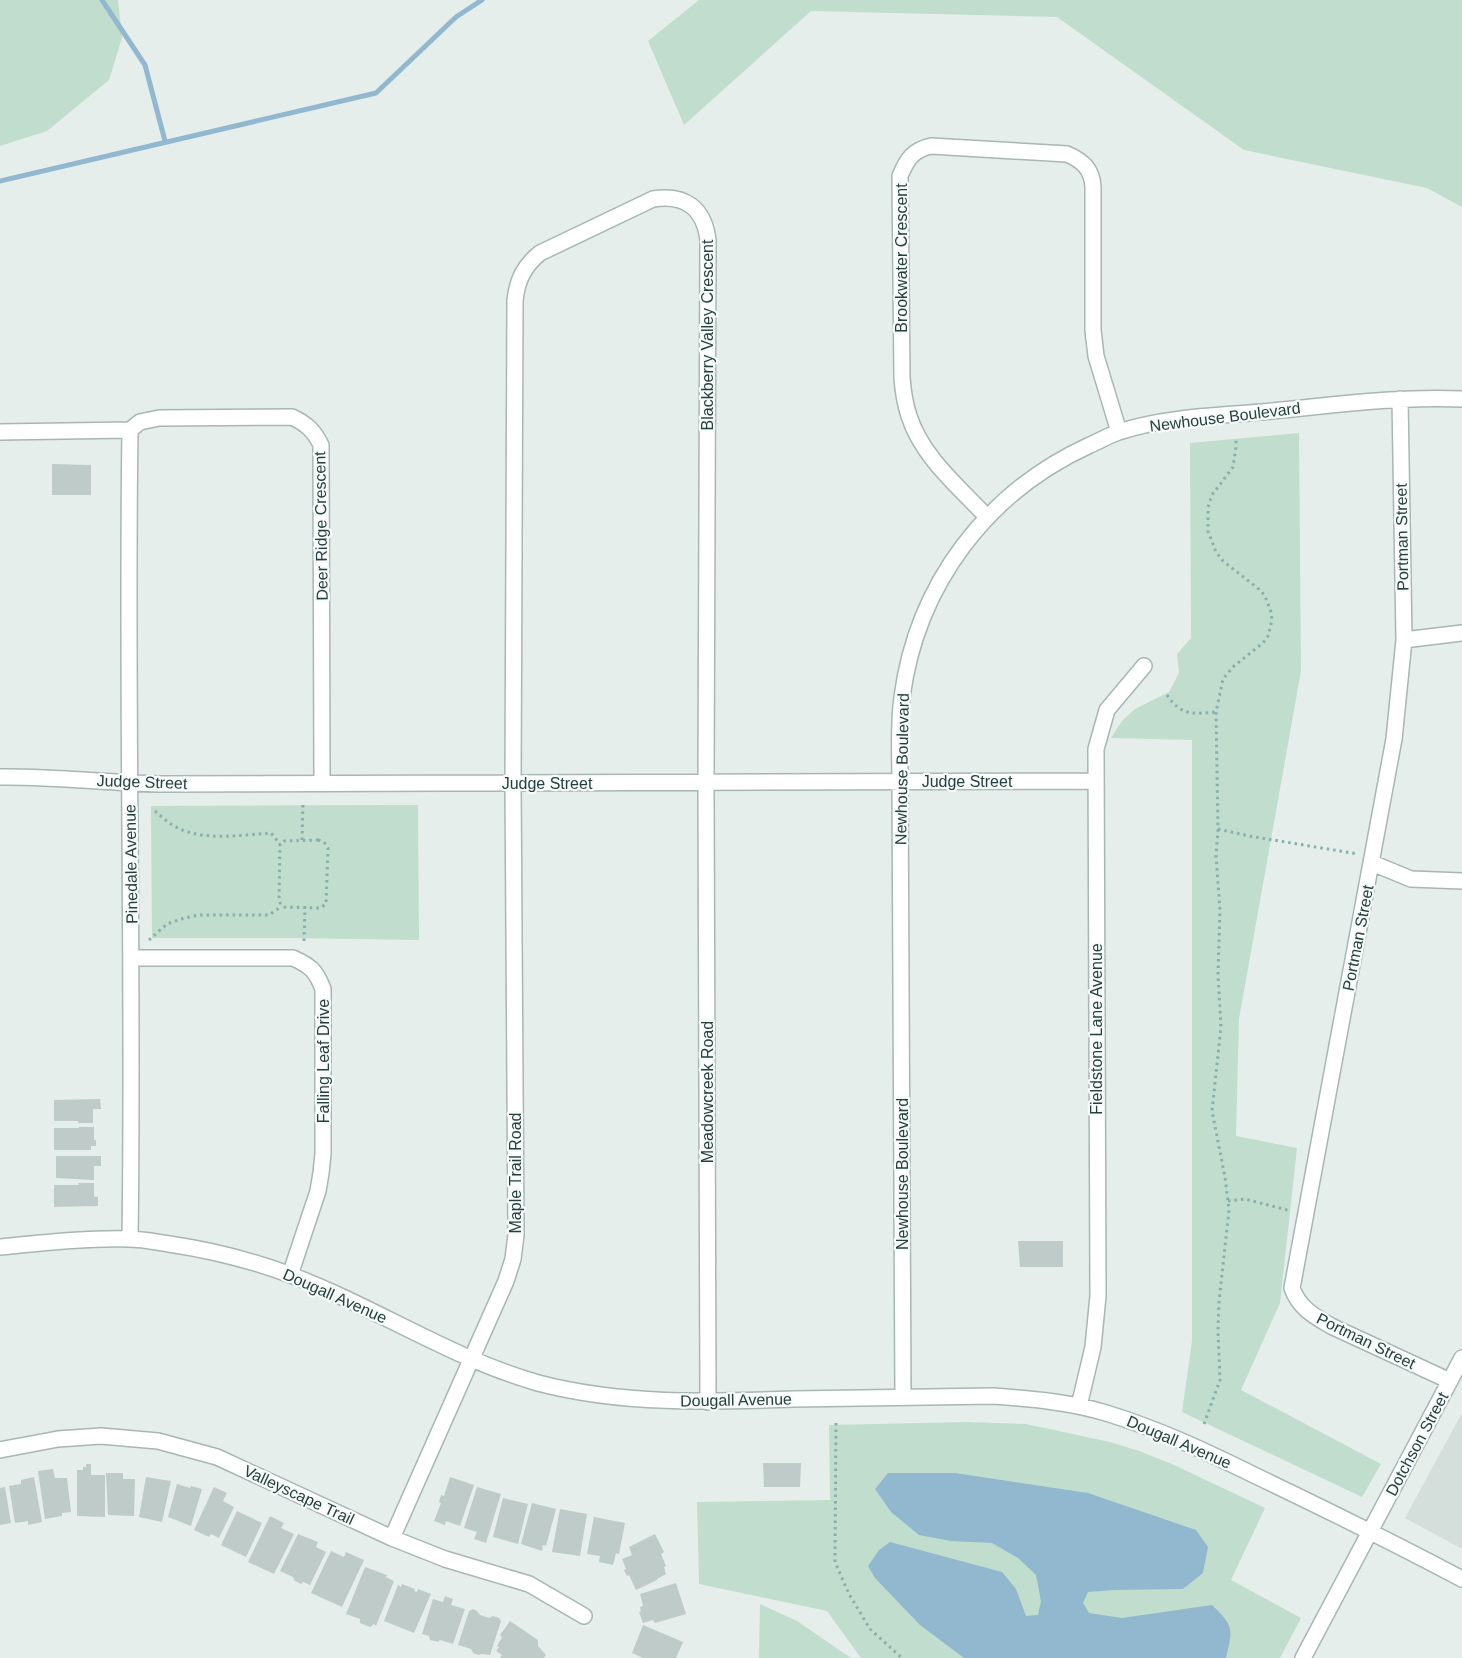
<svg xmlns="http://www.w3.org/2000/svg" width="1462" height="1658" viewBox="0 0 1462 1658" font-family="Helvetica,sans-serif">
	<rect width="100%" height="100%" fill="#e6eeec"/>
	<path fill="#d4dedb" d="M1462 1413V1549L1405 1518Z"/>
	<path fill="#c0ddce" d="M0 0H118L122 38 109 80 47 131 0 146Z
		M699 0H1462V207L1427 188 1244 150 1057 17 811 11 684 125 648 41Z
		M1299 433 1301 671 1239 1019 1236 1136 1297 1148 1280 1303 1241 1390 1381 1464 1362 1497 1182 1412 1192 1341V740L1111 738 1122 721 1135 709 1169 692 1179 673 1177 654 1191 638 1190 443Z
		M418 805 419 940 295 938H152L151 806Z
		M967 1422 1026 1424 1110 1442 1139 1451 1172 1464 1265 1508 1231 1580 1301 1618 1280 1658H861L827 1611 699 1584 697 1502 830 1500 829 1425Z
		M760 1604 797 1621 851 1658H759Z"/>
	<path fill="#92b8cf" d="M888 1473H955L1088 1493 1196 1530 1208 1547 1203 1573 1183 1589 1114 1590 1088 1592 1083 1603 1089 1613 1122 1618 1212 1605C1234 1626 1233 1629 1226 1658H964L920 1625 875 1578 868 1566 879 1550 890 1542 1002 1572 1016 1589 1026 1616 1038 1615 1041 1601 1036 1575 1018 1558 992 1543 951 1541 919 1535 891 1512 875 1489Z"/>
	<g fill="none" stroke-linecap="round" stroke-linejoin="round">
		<path stroke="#92b8cf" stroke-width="5" d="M102 0 145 65 165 141
			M0 181 376 93 456 17 482 0"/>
	</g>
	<path fill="#becbc9" d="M52 464 91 465V495H52Z
		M100 1099 101 1109H93V1123H78V1121H54V1100Z
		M79 1127H94V1140H96V1146H91V1150H54V1128H79Z
		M56 1156H101V1166H94V1180L56 1178Z
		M78 1183H94V1197H98V1206L54 1207V1185H79Z
		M1018 1241H1063V1267H1020Z
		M763 1463H801L800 1487H764Z
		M86 1464H91V1475H105V1517L77 1516V1470H83V1467H86Z
		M53 1469 55 1478H67L71 1512 62 1513V1516L45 1519 38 1471Z
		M106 1473H123V1479H135L134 1516 108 1515Z
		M34 1477 42 1522 28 1525V1521L15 1523 9 1486 21 1484V1480Z
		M146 1477 171 1481 162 1522 139 1517Z
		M450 1477 474 1485 460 1526 446 1521 445 1525 434 1521 441 1503 439 1502 441 1495 444 1496Z
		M177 1484 190 1488 191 1486 202 1489 191 1526 168 1517Z
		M5 1487 11 1523 0 1525V1488Z
		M214 1487 227 1493 223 1501 234 1507 219 1538 211 1534 209 1537 194 1530Z
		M477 1487 501 1494 486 1543 474 1539 477 1532 464 1528Z
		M503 1498 528 1504 518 1544 493 1537Z
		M532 1503 556 1509 546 1546 543 1545 542 1551 521 1544Z
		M560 1509 587 1514 580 1556 552 1552Z
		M237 1511 262 1523 246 1557 221 1545Z
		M270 1516 284 1523 281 1528 294 1534 274 1574 248 1562Z
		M594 1517 625 1523 619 1554 616 1553 613 1565 599 1562 600 1556 587 1554Z
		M298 1534 318 1542 316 1547 326 1552 310 1585 303 1582 301 1584 295 1581 293 1577 280 1571Z
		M655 1534 664 1552 661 1554 666 1566 664 1567 666 1574 657 1579V1580L636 1590 629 1575 627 1576 624 1570 626 1569 622 1559 632 1555 629 1547Z
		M331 1551 344 1557 346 1552 364 1560 342 1607 311 1593Z
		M365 1567 387 1575 386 1577 394 1581 376 1626 374 1624 370 1627 360 1623V1619L346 1614Z
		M676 1583 686 1614 655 1623 653 1620 643 1623 639 1612 641 1611 640 1607 643 1606 640 1594Z
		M402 1584 415 1589 414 1591 417 1592 418 1589 431 1594 414 1633 384 1621 398 1585 401 1587Z
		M445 1596 453 1599 451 1605 465 1609 453 1644 440 1640 438 1642 430 1640 429 1636 422 1634 433 1599 443 1602Z
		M473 1609 477 1611 480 1615 489 1618 493 1616 499 1618 501 1621 490 1655 482 1654 479 1655 473 1653 471 1649 458 1645 469 1611Z
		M510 1621 538 1640V1646L546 1655 544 1658H500L502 1655 496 1651 499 1647 497 1646 502 1637 500 1635Z
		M643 1625 683 1642 676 1658H643L632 1653Z"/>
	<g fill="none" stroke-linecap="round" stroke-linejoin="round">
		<defs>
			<path id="minor" d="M1400 399 1404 640 1394 739 1292 1288C1299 1308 1314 1316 1331 1326L1450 1381
				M130 430C126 699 134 969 130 1239
				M130 430 140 422 159 418 292 417C307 424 314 431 321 445L322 783
				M0 432 130 430
				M987 517C959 487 922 457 909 416 905 404 903 391 902 378L900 176C907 159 913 150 931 146L1067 154C1083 161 1092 169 1093 187V330L1096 356 1119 432
				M1404 640 1462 633
				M0 777C53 776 106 783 159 784L1095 781
				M1372 863 1411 879 1462 881
				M132 958H293C311 966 316 971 323 989V1154L321 1173 318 1191 290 1275
				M0 1247C42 1243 86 1238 128 1239 142 1239 156 1242 169 1244 210 1250 250 1260 288 1274 374 1306 450 1358 538 1383 622 1405 708 1402 794 1399 861 1398 927 1397 994 1396 1032 1399 1070 1402 1106 1413 1159 1429 1207 1452 1256 1476 1325 1509 1394 1543 1462 1579
				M903 1397 900 781C900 753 898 725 902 697 917 584 987 492 1090 445 1100 441 1109 435 1119 432 1167 416 1222 416 1272 411 1335 405 1399 396 1462 399
				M1079 1406 1093 1347 1098 1296 1096 749 1107 710 1144 666
				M0 1450 58 1439 101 1436 158 1441 217 1457 392 1538 445 1559 529 1584 584 1616
				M392 1538 506 1281 513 1259 516 1235 513 783 515 301C517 280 524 266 540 253L653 199C685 194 704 208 708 240L706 783 708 1402
				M1303 1658 1462 1358"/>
		</defs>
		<use href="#minor" stroke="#a8b6b4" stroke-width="18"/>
		<path stroke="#88afab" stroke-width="3" stroke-dasharray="2.5 4" stroke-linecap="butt" d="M1167 695C1181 716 1193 714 1216 712
			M155 811C161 816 167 822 174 826 202 842 240 835 271 833L280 844
			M1218 829 1249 836 1358 854
			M302 840 303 803
			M318 840 324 842 328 848 326 904 320 908 284 907 280 903 279 900 280 844 284 841Z
			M149 940 167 924 181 919 198 915H269L282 906
			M304 941 305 907
			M1228 1201 1245 1199 1291 1211
			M836 1423 835 1562 849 1594 870 1629 902 1658
			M1204 1424 1220 1380 1218 1331 1219 1302 1229 1210 1225 1177 1212 1111 1221 1027 1218 975 1220 910 1216 856 1218 829 1216 712 1223 679 1234 666 1263 643 1268 636 1272 620 1271 612 1265 596 1260 590 1223 561 1216 552 1208 531V507L1212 495 1233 467 1236 447V437"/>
		<use href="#minor" stroke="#fff" stroke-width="15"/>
	</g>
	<g text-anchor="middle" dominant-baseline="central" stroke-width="4.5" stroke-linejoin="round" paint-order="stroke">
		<g font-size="16" fill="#253f3d" stroke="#f6faf9">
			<text transform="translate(901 258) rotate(-90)">Brookwater Crescent</text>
			<text transform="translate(707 335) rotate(-90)">Blackberry Valley Crescent</text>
			<text transform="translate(1225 417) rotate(-7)">Newhouse Boulevard</text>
			<text transform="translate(321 526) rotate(-91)">Deer Ridge Crescent</text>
			<text transform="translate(1402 537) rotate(-91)">Portman Street</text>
			<text transform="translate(902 769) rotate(-89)">Newhouse Boulevard</text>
			<text x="967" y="781">Judge Street</text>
			<text transform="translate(142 782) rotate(2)">Judge Street</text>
			<text x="547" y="783">Judge Street</text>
			<text transform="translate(131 864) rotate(-91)">Pinedale Avenue</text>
			<text transform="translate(1358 938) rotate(-79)">Portman Street</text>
			<text transform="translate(1096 1029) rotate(-90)">Fieldstone Lane Avenue</text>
			<text transform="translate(323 1061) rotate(-90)">Falling Leaf Drive</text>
			<text transform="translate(707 1092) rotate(-90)">Meadowcreek Road</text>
			<text transform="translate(515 1173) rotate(-90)">Maple Trail Road</text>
			<text transform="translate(902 1174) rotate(-90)">Newhouse Boulevard</text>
			<text transform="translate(335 1296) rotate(24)">Dougall Avenue</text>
			<text transform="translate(1366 1341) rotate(26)">Portman Street</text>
			<text transform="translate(736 1400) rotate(-1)">Dougall Avenue</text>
			<text transform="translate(1179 1442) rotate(23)">Dougall Avenue</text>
			<text transform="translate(1417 1444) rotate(-62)">Dotchson Street</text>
			<text transform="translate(299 1495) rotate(25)">Valleyscape Trail</text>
		</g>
	</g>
</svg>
